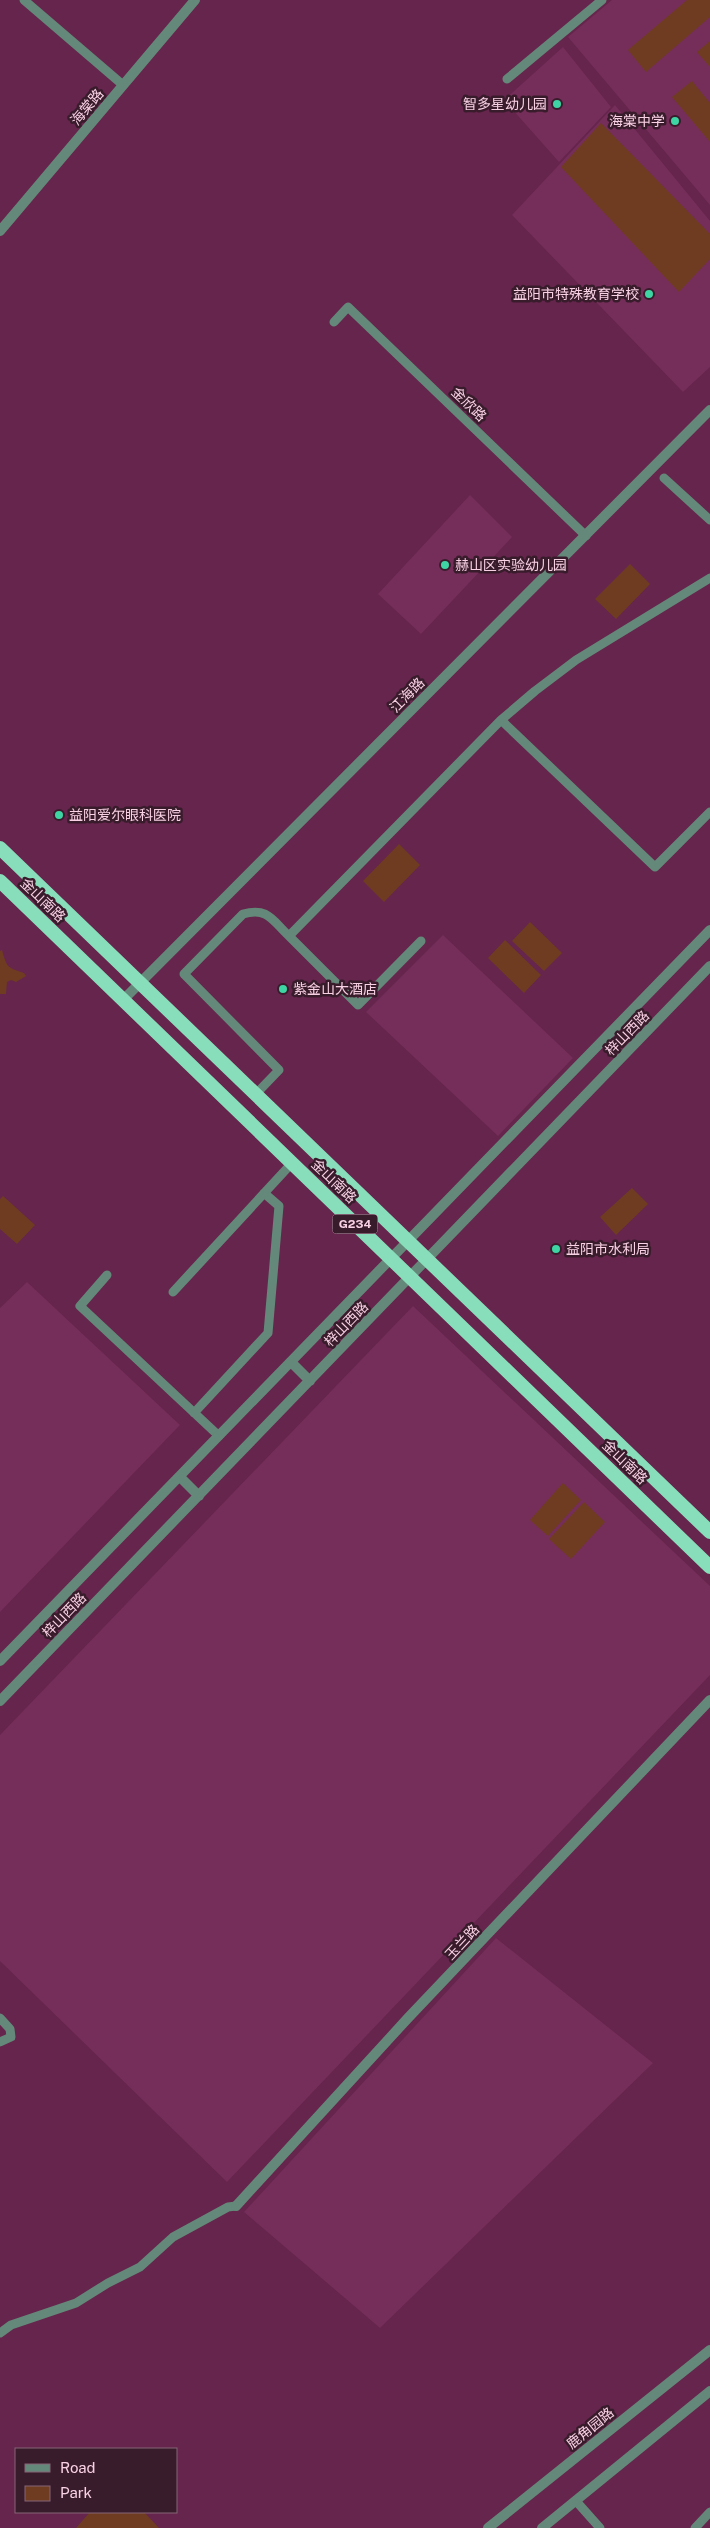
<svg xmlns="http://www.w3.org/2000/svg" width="710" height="2528" viewBox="0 0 710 2528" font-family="'Public Sans','Noto Sans SC',sans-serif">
	<rect width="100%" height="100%" fill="#65254c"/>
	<path fill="#752e59" d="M612 0H710V205L568 37Z
		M563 47 611 107 559 162 504 100Z
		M615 105 710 221V367L683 392 512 215Z
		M470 495 512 537 421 634 378 594Z
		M443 935 573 1058 498 1136 366 1012Z
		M27 1282 180 1425 0 1612V1308Z
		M413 1306 710 1586V1675L227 2182 0 1961V1735Z
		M496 1938 653 2063 380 2328 244 2212Z"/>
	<path fill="#6f3c22" d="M687 0H710V17L646 72 628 50Z
		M710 41V67L697 52Z
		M692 81 710 103V142L672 97Z
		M601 123 710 234V259L679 292 561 167Z
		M630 564 650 584 616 619 595 599Z
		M399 844 420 865 384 902 363 881Z
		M530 922 562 953 544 971 512 941Z
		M505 940 541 975 524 993 488 958Z
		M2 950C7 968 7 967 24 973L26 976 16 982 11 980 7 982 6 994H0V951Z
		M632 1188 648 1204 616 1235 600 1217Z
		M3 1196 35 1225 17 1244 0 1229V1199Z
		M563 1483 581 1500 548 1536 530 1520Z
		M584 1502 605 1522 571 1559 549 1539Z
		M90 2512H144L159 2528H76Z"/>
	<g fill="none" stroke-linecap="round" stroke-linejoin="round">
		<path stroke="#648879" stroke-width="9" d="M24 0 123 85
			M507 79 602 0
			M334 322 348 307 586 536
			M664 478 710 520
			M710 578 576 660 535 691 501 720 655 867 710 812
			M289 936 358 1005 421 941
			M255 1095 279 1070 184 974 243 914C268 907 272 920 289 936L501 720
			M107 1275 80 1306 219 1436
			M173 1292 292 1163
			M194 1413 268 1333 279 1206 264 1193
			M0 2018 10 2029 11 2037 0 2042
			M0 2333 11 2325 76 2303 108 2283 140 2267 173 2237 228 2207 236 2206
			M576 2501 600 2528
			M695 2528 710 2512"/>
		<path stroke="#648879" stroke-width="10" d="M0 231 195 0
			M123 1000 710 410
			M291 1362 310 1381
			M180 1477 199 1496
			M0 1661 710 930
			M0 1701 710 966
			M236 2206 408 2018 710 1700
			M488 2528 710 2350
			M542 2528 710 2391"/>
		<path stroke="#88ddba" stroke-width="14" d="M0 848 710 1532
			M0 881 710 1567"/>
	</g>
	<g fill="#3ed4a3" stroke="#391c2c" stroke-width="2">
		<circle cx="557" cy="104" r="5"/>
		<circle cx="675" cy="121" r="5"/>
		<circle cx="649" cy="294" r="5"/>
		<circle cx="445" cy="565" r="5"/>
		<circle cx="59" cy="815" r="5"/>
		<circle cx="283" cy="989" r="5"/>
		<circle cx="556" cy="1249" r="5"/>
	</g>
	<g text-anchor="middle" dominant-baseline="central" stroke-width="5" stroke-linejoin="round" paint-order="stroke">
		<rect fill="#391c2c" stroke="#bf9bae" stroke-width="1" x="332.5" y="1214.5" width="45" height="19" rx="4"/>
		<g font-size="12" font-weight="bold" fill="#f9d1e5">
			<text x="355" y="1224">G234</text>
		</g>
		<g font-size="14" fill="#f9d1e5" stroke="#391c2c" text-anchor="start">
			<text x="547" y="104" text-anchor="end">智多星幼儿园</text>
			<text x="665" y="121" text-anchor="end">海棠中学</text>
			<text x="639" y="294" text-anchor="end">益阳市特殊教育学校</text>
			<text x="455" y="565">赫山区实验幼儿园</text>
			<text x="69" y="815">益阳爱尔眼科医院</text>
			<text x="293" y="989">紫金山大酒店</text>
			<text x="566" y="1249">益阳市水利局</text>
		</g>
		<g font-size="14" fill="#f9d1e5" stroke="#391c2c">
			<text transform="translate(87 107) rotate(-50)">海棠路</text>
			<text transform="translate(469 404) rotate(44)">金欣路</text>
			<text transform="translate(407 695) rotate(-45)">江海路</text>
			<text transform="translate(43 900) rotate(44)">金山南路</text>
			<text transform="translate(627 1033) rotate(-46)">梓山西路</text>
			<text transform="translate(334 1181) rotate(44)">金山南路</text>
			<text transform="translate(346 1324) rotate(-46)">梓山西路</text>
			<text transform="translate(625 1462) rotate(44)">金山南路</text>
			<text transform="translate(64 1615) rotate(-46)">梓山西路</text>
			<text transform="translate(462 1942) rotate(-47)">玉兰路</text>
			<text transform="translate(590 2428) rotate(-39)">鹿角园路</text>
		</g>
	</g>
	<rect x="15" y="2448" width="162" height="65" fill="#391c2c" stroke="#866476"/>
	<rect x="25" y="2464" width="25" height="8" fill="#648879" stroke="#866476"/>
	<text x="60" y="2473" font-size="15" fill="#f9d1e5">Road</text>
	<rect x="25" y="2486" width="25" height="15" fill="#6f3c22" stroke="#866476"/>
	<text x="60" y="2498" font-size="15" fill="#f9d1e5">Park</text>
</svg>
